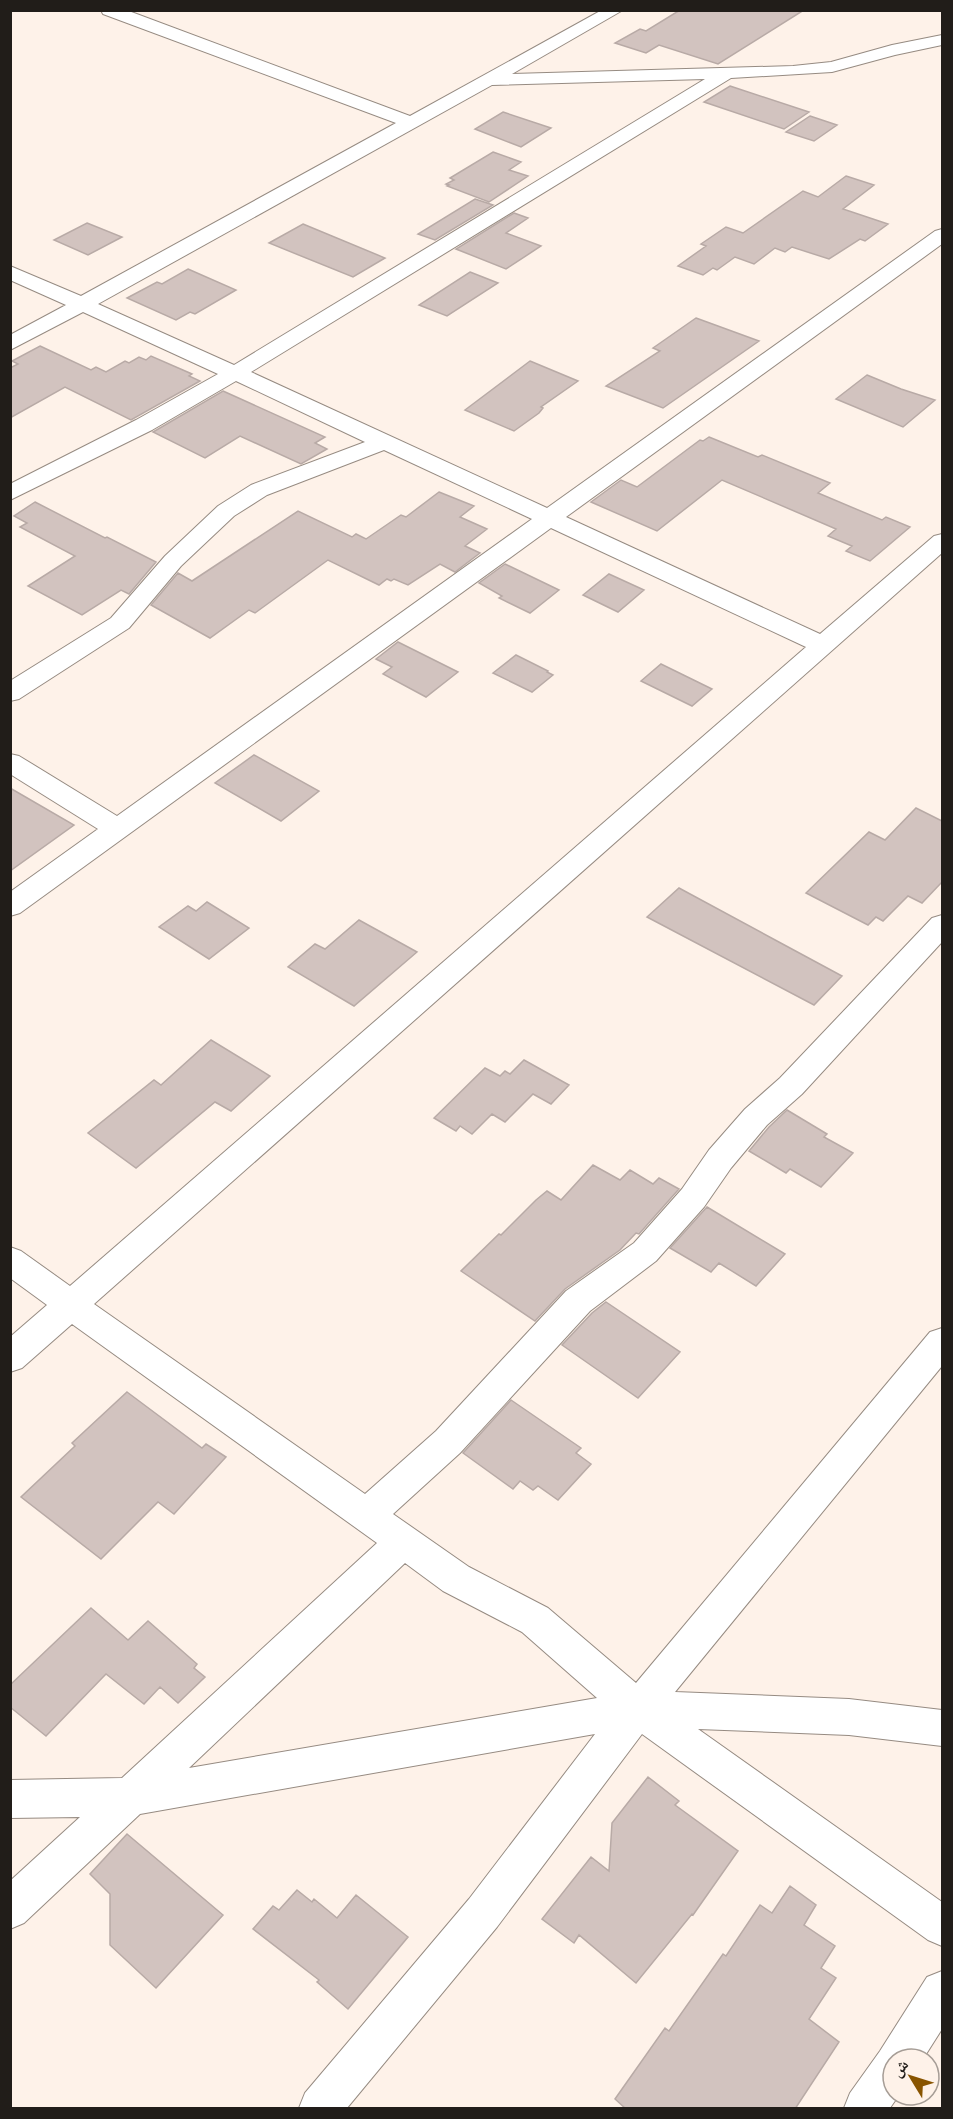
<svg xmlns="http://www.w3.org/2000/svg" width="953" height="2119" viewBox="0 0 953 2119" font-family="'Times New Roman','Noto Naskh Arabic',serif">
	<rect width="100%" height="100%" fill="#fef2e9"/>
	<path fill="#d2c3bf" stroke="#b8aaa6" stroke-width="1.5" d="M680 10H804L718 64 659 45 646 53 615 43 640 29 646 31Z
		M730 86 809 112 784 129 704 102Z
		M503 112 551 128 521 147 475 129Z
		M810 116 837 125 814 141 786 132Z
		M493 152 521 162 509 170 528 176 489 202 447 186 449 185 446 184 454 180 450 178Z
		M846 176 874 185 843 209 888 224 865 241 860 239 829 259 792 247 785 252 775 248 754 264 735 257 717 270 713 268 703 275 678 266 706 246 701 244 726 227 743 233 803 191 818 197Z
		M475 199 493 205 435 240 418 234Z
		M514 213 528 218 506 233 541 246 506 269 456 249Z
		M87 223 122 237 88 255 54 240Z
		M303 224 385 258 353 277 269 243Z
		M188 269 236 290 195 314 190 312 176 320 127 298 157 282 162 284Z
		M470 272 498 283 447 316 419 305Z
		M696 318 759 341 663 408 606 386 660 351 653 348Z
		M40 346 91 370 96 367 106 372 125 361 129 363 139 357 146 360 151 356 192 374 189 376 200 381 131 420 65 387 10 418V368L18 364 12 361Z
		M530 361 578 381 541 407 543 408 539 413 514 431 465 410Z
		M867 375 901 389 935 400 903 427 836 399Z
		M223 391 325 437 315 443 327 449 301 464 240 436 205 458 153 432Z
		M709 437 758 457 762 455 830 483 818 493 882 520 886 517 910 527 870 561 846 551 852 546 828 536 836 529 722 480 657 531 591 502 621 480 637 487 700 440 703 441Z
		M439 492 474 506 460 517 487 529 465 546 480 553 455 572 440 564 408 585 394 579 391 581 387 579 379 585 328 560 255 613 249 610 210 638 151 605 178 573 192 581 298 511 352 537 356 534 366 539 401 515 406 517Z
		M35 502 105 538 107 537 156 562 129 594 121 590 82 615 28 586 75 556 20 527 27 523 14 516Z
		M505 564 559 590 530 613 499 598 502 596 479 583Z
		M609 574 644 590 618 612 583 595Z
		M398 642 458 672 426 697 383 674 392 667 376 659Z
		M516 655 548 671 547 672 553 675 532 692 493 673Z
		M661 664 712 689 692 706 641 681Z
		M254 755 319 791 281 821 215 783Z
		M10 788 74 825 10 871Z
		M916 808 942 821V882L922 903 908 896 883 921 876 917 868 925 806 893 869 832 885 840Z
		M679 888 777 941 842 976 814 1005 647 917Z
		M207 902 249 928 209 959 159 927 188 906 196 911Z
		M359 920 417 952 354 1006 288 967 315 944 325 949Z
		M211 1040 270 1076 231 1111 215 1102 136 1168 88 1133 154 1080 161 1085Z
		M524 1060 569 1085 551 1104 533 1094 505 1122 492 1114 472 1134 460 1126 456 1131 434 1118 485 1068 500 1076 505 1071 510 1074Z
		M787 1110 827 1134 824 1137 853 1153 821 1187 790 1169 786 1173 749 1151 769 1127Z
		M593 1165 620 1180 630 1170 653 1184 659 1178 679 1189 639 1234 636 1233 620 1250 565 1289 535 1321 461 1271 499 1234 501 1235 536 1200 547 1191 561 1200Z
		M707 1207 785 1254 756 1286 719 1263 711 1272 670 1248Z
		M606 1302 680 1352 638 1398 562 1345 592 1313Z
		M127 1392 202 1448 206 1444 226 1457 174 1514 158 1502 101 1559 21 1497 75 1446 72 1443Z
		M511 1400 581 1448 576 1453 591 1464 558 1500 538 1486 533 1490 520 1481 513 1489 463 1453Z
		M91 1608 128 1640 148 1621 197 1664 194 1668 205 1677 178 1703 160 1687 144 1704 106 1674 46 1736 10 1707V1685Z
		M648 1777 679 1801 675 1805 738 1851 693 1915 692 1914 636 1983 579 1935 574 1943 542 1919 591 1857 609 1871 612 1823Z
		M127 1834 223 1915 156 1988 110 1945V1894L90 1874Z
		M790 1886 816 1905 804 1925 835 1946 821 1968 836 1978 809 2019 839 2042 795 2109H626L615 2099 665 2028 669 2031 723 1954 726 1956 760 1905 772 1913Z
		M297 1890 312 1902 314 1899 337 1918 356 1895 408 1937 348 2009 317 1982 319 1980 253 1929 273 1906 279 1910Z"/>
	<g fill="none" stroke-linecap="round" stroke-linejoin="round">
		<defs>
			<path id="minor" d="M101 10H126L410 116 602 10H623L512 74 793 66 831 62 892 45 942 35V45L895 55 832 72 731 78 251 372 547 508 935 231 942 229V244L566 517 820 634 934 536 942 534V553L94 1304 365 1494 436 1431 566 1291 634 1243 682 1189 709 1150 745 1109 780 1078 932 918 942 915V942L802 1094 767 1125 731 1168 704 1207 656 1261 590 1311 460 1453 393 1514 469 1567 548 1608 636 1683 930 1332 942 1328V1366L675 1692 849 1699 942 1710V1746L849 1735 698 1729 942 1902V1946L928 1940 642 1734 497 1927 347 2108H299L305 2093 469 1899 595 1734 140 1814 24 1923 10 1929V1881L80 1817 10 1818V1780L122 1778 377 1543 72 1324 22 1368 10 1372V1337L47 1305 10 1278V1247L21 1251 70 1286 806 647 551 528 20 913 10 916V892L98 829 10 774V754L19 756 117 816 532 519 384 450 267 495 234 516 181 566 129 628 19 699 10 701V681L111 618 165 556 218 506 251 485 365 442 236 381 152 430 10 500V484L136 420 218 374 83 312 10 350V335L66 305 10 280V266L81 296 396 123 103 14ZM705 79 234 365 98 304 492 85ZM405 1563 443 1591 522 1632 597 1698 189 1768Z
				M942 1971V2029L923 2059H893V2095H899L890 2108H844L850 2093 880 2051 927 1977Z"/>
		</defs>
		<use href="#minor" stroke="#968b82" stroke-width="2"/>
		<use href="#minor" fill="#fff" fill-rule="evenodd"/>
	</g>
	<rect width="953" height="2119" fill="none" stroke="#211d19" stroke-width="24"/>
	<g transform="translate(911 2077) rotate(308)"><circle r="28" fill="#fef2e9" stroke="#a69d96" stroke-width="1.5"/>
	<path d="M0-4.5L10 22L0 15L-10 22Z" fill="#885400"/>
	<text y="-9" font-size="16" font-weight="bold" text-anchor="middle" fill="#211d19">ش</text>
	</g>
</svg>
